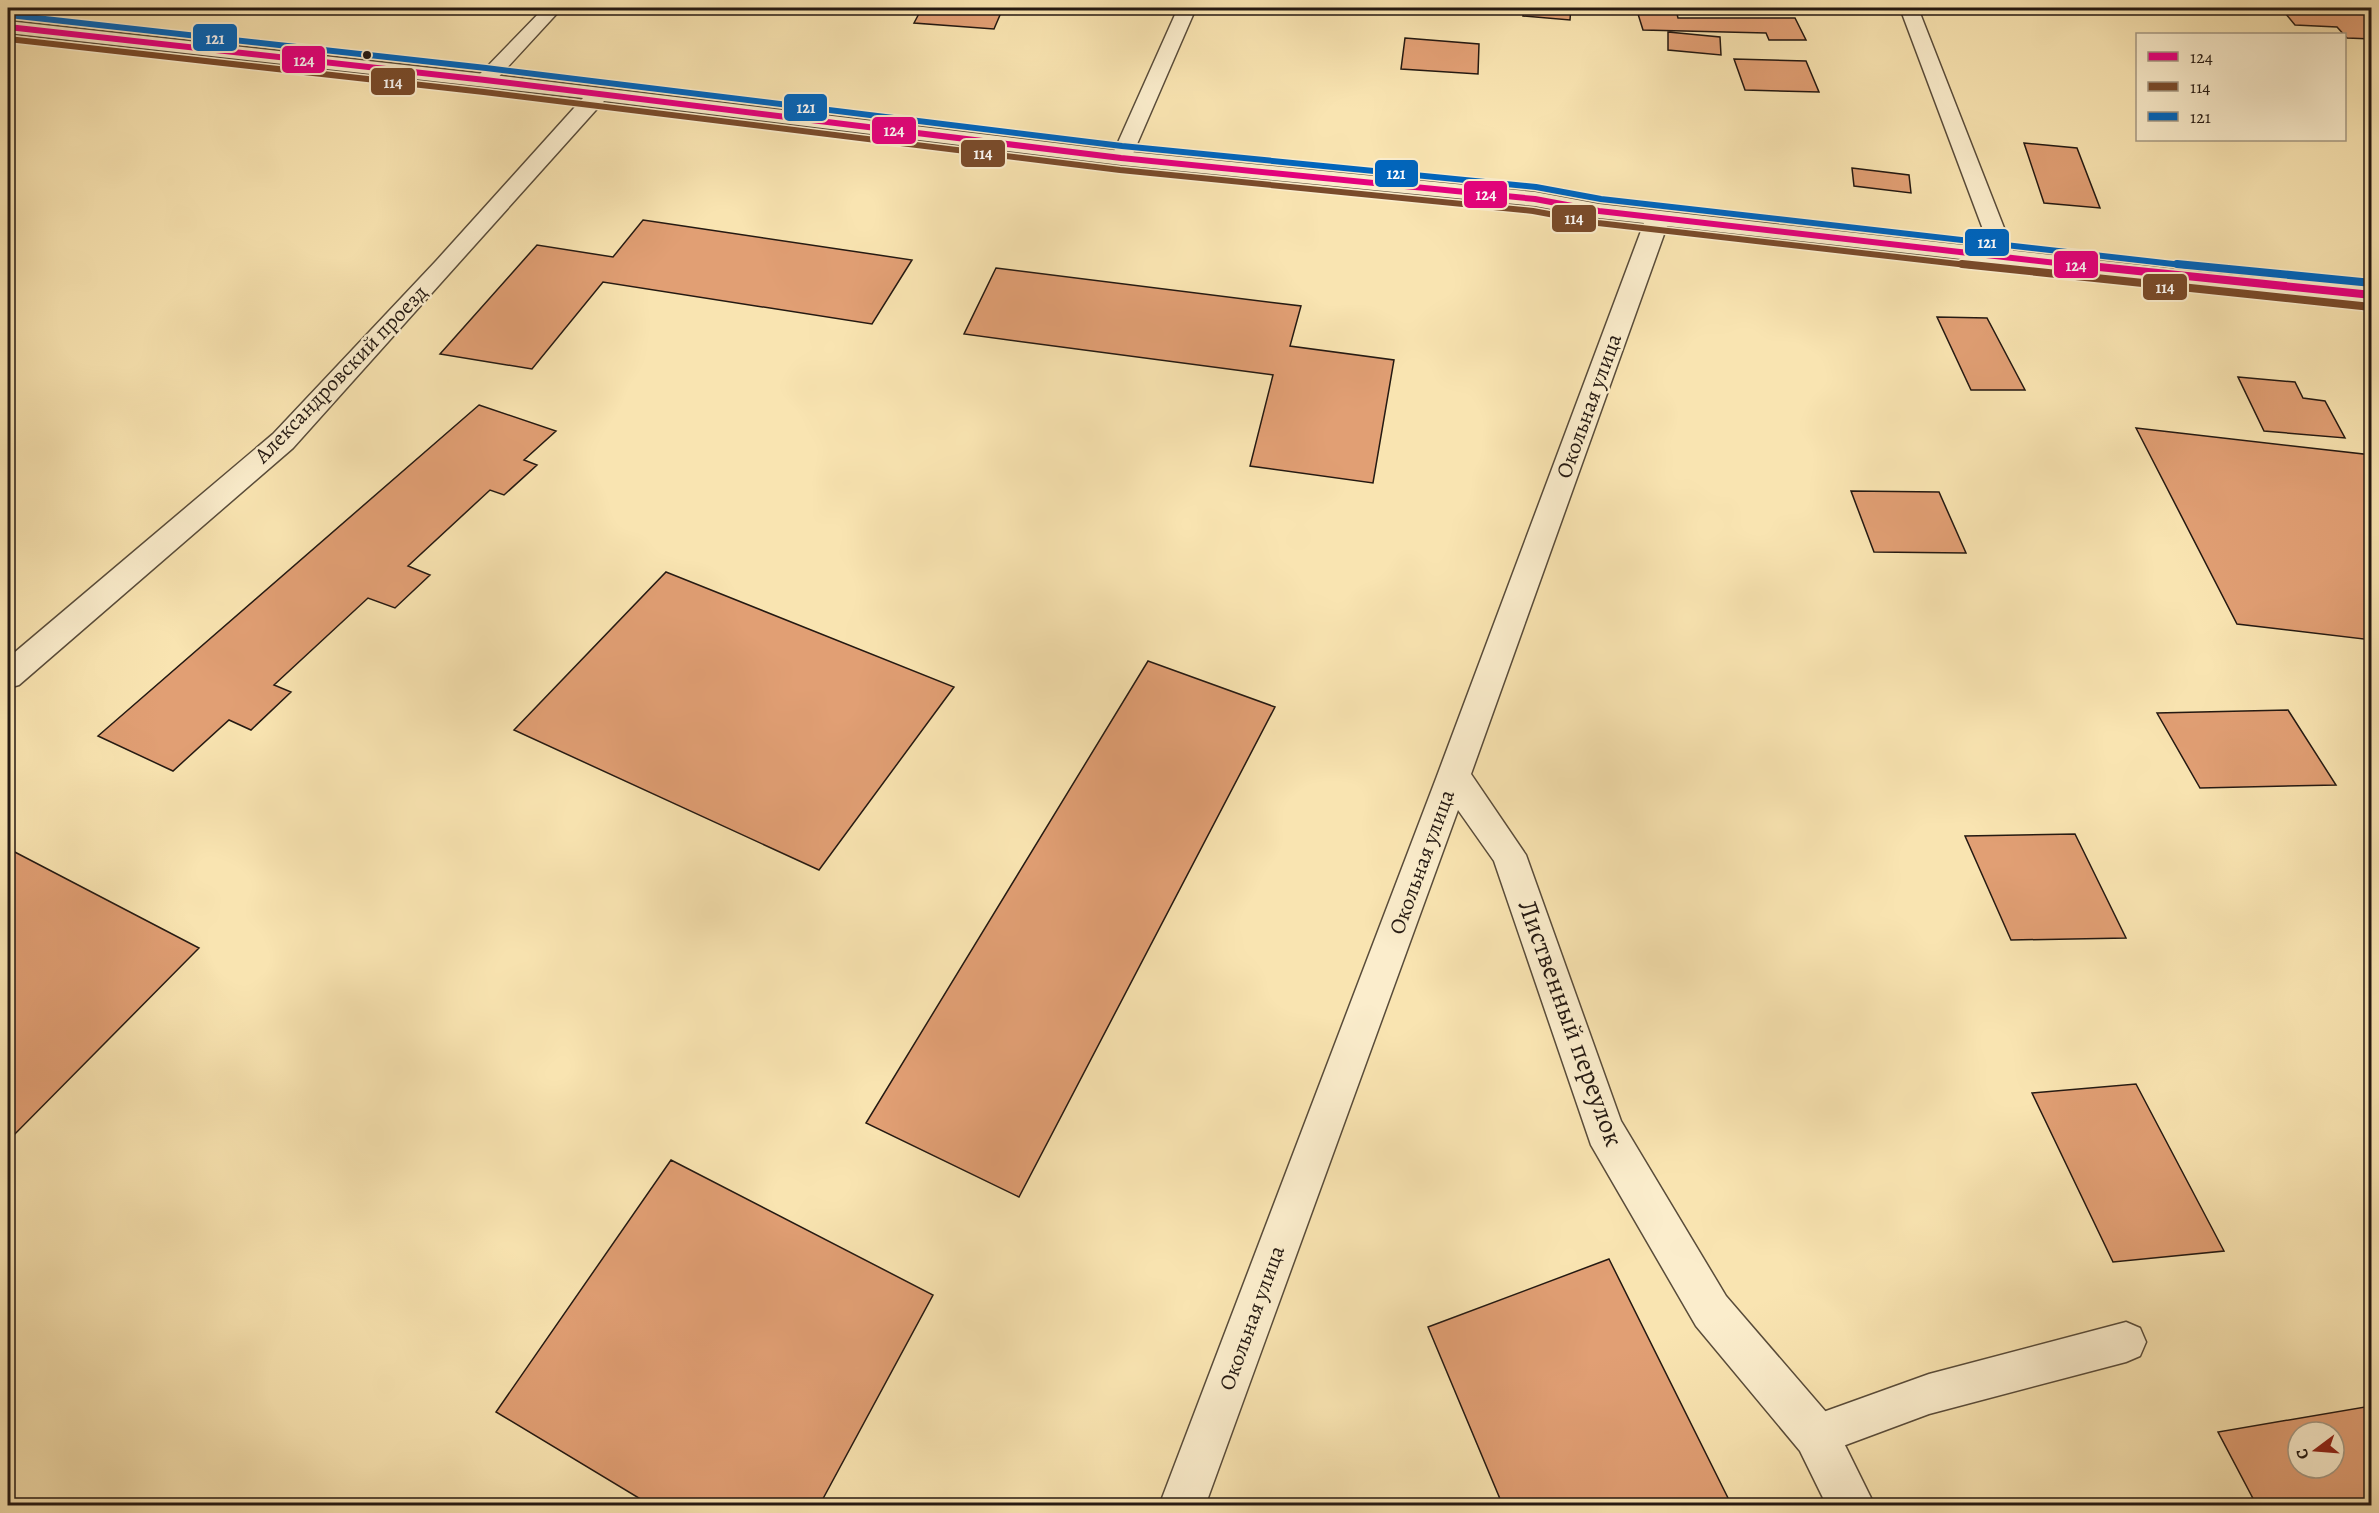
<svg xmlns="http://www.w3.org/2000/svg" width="2379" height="1513" viewBox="0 0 2379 1513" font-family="Alegreya,serif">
	<rect width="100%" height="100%" fill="#f9e4b1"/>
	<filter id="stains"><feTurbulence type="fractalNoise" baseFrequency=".00333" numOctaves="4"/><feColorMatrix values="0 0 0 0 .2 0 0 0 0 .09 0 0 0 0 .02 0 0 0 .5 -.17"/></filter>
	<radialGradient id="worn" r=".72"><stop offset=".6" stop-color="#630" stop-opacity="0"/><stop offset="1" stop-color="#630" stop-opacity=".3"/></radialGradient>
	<path fill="#e19f74" stroke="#241912" stroke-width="1.5" fill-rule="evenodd" d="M767 8H824L823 10 792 8 790 12 766 10Z
		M922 8H1003L994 29 914 23Z
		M1094 8H1152L1150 12Z
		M1524 8H1571L1570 20 1523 16Z
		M2281 8H2372V26L2369 25 2372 29V39L2347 38 2337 27 2295 25Z
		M1638 14H1677L1678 18H1795L1806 40H1769L1766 33 1643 30Z
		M1668 32 1720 37 1721 55 1668 50Z
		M1405 38 1479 44 1478 74 1401 69Z
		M1734 59 1806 61 1819 92 1745 90Z
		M2024 143 2077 148 2100 208 2044 203Z
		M1852 168 1909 175 1911 193 1854 186Z
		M643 220 912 260 872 324 603 282 532 369 440 354 537 245 613 257Z
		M996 268 1301 306 1290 346 1394 360 1373 483 1250 466 1273 375 964 334Z
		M1937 317 1987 318 2025 390H1971Z
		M2238 377 2295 382 2303 398 2325 401 2345 438 2264 431Z
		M479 405 556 431 524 460 537 465 504 495 490 490 408 566 430 575 395 608 368 598 274 685 291 692 251 730 229 720 173 771 98 736Z
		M2136 428 2372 455V640L2237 624Z
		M1851 491 1939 492 1966 553 1874 552Z
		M666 572 954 687 819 870 514 730Z
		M1148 661 1275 707 1019 1197 866 1123Z
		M2288 710 2336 785 2200 788 2157 713Z
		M2075 834 2126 938 2011 940 1965 836Z
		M9 849 199 948 8 1141V851Z
		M2136 1084 2224 1251 2113 1262 2032 1093Z
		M671 1160 933 1295 819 1506H652L496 1412Z
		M1609 1259 1732 1506H1503L1428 1327Z
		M2365 1407 2372 1418V1506H2257L2218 1432ZM2298 1432H2334V1468H2298Z"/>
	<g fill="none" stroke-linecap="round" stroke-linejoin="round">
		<defs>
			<path id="service" d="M544 8H562L492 84H478L476 80 478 76Z
				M1178 8H1196L1131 158 1128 162H1114L1111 158Z
				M1900 8H1918L2015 256 2012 261 2004 263 1996 261 1993 256Z
				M2126 1322 2140 1328 2146 1342 2140 1356 2126 1362 1929 1414 1816 1456 1801 1450 1795 1435 1801 1420 1929 1374Z"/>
			<path id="minor" d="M8 21 485 74 1121 151 1535 192 1599 204 2193 271 2372 287V303L2193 285 1667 226 1471 774 1526 855 1621 1121 1726 1296 1832 1419 1875 1506H1827L1800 1451 1696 1326 1591 1145 1494 861 1458 810 1205 1506H1159L1437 776 1644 223 1599 218 1535 206 1121 165 604 101 293 448 19 685 8 688V658L273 434 436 261 583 98 8 33Z"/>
		</defs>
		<use href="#service" stroke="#594c3a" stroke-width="3"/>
		<use href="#minor" stroke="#594c3a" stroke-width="3"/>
		<use href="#service" fill="#fbedcc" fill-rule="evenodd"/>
		<use href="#minor" fill="#fbedcc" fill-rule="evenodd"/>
		<defs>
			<path id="bus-1-far1" d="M8 27 485 80 1121 158 1535 199 1599 211 2083 266"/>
			<path id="bus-1" d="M2070 264 2372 295"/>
			<path id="bus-2-far1" d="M8 39 484 92 1120 170 1533 211 1598 223 1976 266"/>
			<path id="bus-2" d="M1962 264 2371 307"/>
			<path id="bus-3-far1" d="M9 15 486 68 1122 146 1536 187 1601 199 2191 266"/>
			<path id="bus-3" d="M2177 264 2372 283"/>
		</defs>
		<use href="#bus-1-far1" stroke="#fbedcc" stroke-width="9"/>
		<use href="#bus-1" stroke="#fbedcc" stroke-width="11"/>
		<use href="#bus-2-far1" stroke="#fbedcc" stroke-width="9"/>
		<use href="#bus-2" stroke="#fbedcc" stroke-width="11"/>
		<use href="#bus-3-far1" stroke="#fbedcc" stroke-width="9"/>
		<use href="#bus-3" stroke="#fbedcc" stroke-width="11"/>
		<use href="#bus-1-far1" stroke="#e5007d" stroke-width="6"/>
		<use href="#bus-1" stroke="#e5007d" stroke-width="8"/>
		<use href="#bus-2-far1" stroke="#7a4b2a" stroke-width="6"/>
		<use href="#bus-2" stroke="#7a4b2a" stroke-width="8"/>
		<use href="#bus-3-far1" stroke="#0065bd" stroke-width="6"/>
		<use href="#bus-3" stroke="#0065bd" stroke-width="8"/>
	</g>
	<circle fill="#241912" stroke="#fbedcc" stroke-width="2" cx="367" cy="55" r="5"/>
	<g text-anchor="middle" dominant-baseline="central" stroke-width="5" stroke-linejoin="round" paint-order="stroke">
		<g font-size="22" fill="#241912" stroke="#fbedcc">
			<text transform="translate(341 374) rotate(-46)">Александровский проезд</text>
			<text transform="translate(1589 406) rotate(-70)">Окольная улица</text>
			<text transform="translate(1422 862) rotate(-70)">Окольная улица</text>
			<text transform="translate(1252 1318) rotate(-70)">Окольная улица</text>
		</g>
		<g font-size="27" fill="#241912" stroke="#fbedcc">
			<text transform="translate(1571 1023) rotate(70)">Лиственный переулок</text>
		</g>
	</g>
	<g stroke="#fbedcc" stroke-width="2">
		<rect x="192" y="23" width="46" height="29" rx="6" fill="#0065bd"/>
		<rect x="281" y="45" width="45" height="29" rx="6" fill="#e5007d"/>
		<rect x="370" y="67" width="46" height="29" rx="6" fill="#7a4b2a"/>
		<rect x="783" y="93" width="45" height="29" rx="6" fill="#0065bd"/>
		<rect x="871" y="116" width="46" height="29" rx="6" fill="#e5007d"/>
		<rect x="960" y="139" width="46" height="29" rx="6" fill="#7a4b2a"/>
		<rect x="1374" y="159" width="45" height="29" rx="6" fill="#0065bd"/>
		<rect x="1463" y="180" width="45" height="29" rx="6" fill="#e5007d"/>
		<rect x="1551" y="204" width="46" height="29" rx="6" fill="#7a4b2a"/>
		<rect x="1964" y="228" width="46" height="29" rx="6" fill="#0065bd"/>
		<rect x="2053" y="250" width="46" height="29" rx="6" fill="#e5007d"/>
		<rect x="2142" y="273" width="46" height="28" rx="6" fill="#7a4b2a"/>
	</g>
	<g font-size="16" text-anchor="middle" font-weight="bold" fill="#fff">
		<text x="215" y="44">121</text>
		<text x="304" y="66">124</text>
		<text x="393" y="88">114</text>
		<text x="806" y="113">121</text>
		<text x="894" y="136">124</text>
		<text x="983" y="159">114</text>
		<text x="1396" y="179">121</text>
		<text x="1486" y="200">124</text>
		<text x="1574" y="224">114</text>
		<text x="1987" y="248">121</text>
		<text x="2076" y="271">124</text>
		<text x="2165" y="293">114</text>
	</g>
	<rect width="2379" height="1513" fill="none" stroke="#f9e4b1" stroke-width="30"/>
	<rect x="9" y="9" width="2361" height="1495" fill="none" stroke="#241912" stroke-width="3"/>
	<rect x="15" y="15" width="2349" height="1483" fill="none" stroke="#241912" stroke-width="1.5"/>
	<rect x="2136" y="33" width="210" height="108" fill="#fbedcc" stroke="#a59882" stroke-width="1.5"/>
	<rect x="2148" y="52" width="30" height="9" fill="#e5007d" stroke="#a59882" stroke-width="1.5"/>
	<text x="2190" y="63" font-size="18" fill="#241912">124</text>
	<rect x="2148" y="82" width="30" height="9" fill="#7a4b2a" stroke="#a59882" stroke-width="1.5"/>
	<text x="2190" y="93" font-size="18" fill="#241912">114</text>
	<rect x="2148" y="112" width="30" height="9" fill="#0065bd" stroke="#a59882" stroke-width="1.5"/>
	<text x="2190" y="123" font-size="18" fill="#241912">121</text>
	<g transform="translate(2316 1450) rotate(254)"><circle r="28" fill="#fbedcc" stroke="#a59882" stroke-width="1.5"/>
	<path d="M0-4.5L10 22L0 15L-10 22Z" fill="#8f2418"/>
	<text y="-9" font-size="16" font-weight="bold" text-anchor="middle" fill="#241912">С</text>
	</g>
	<rect width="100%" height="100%" filter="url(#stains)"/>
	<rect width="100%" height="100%" fill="url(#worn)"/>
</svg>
